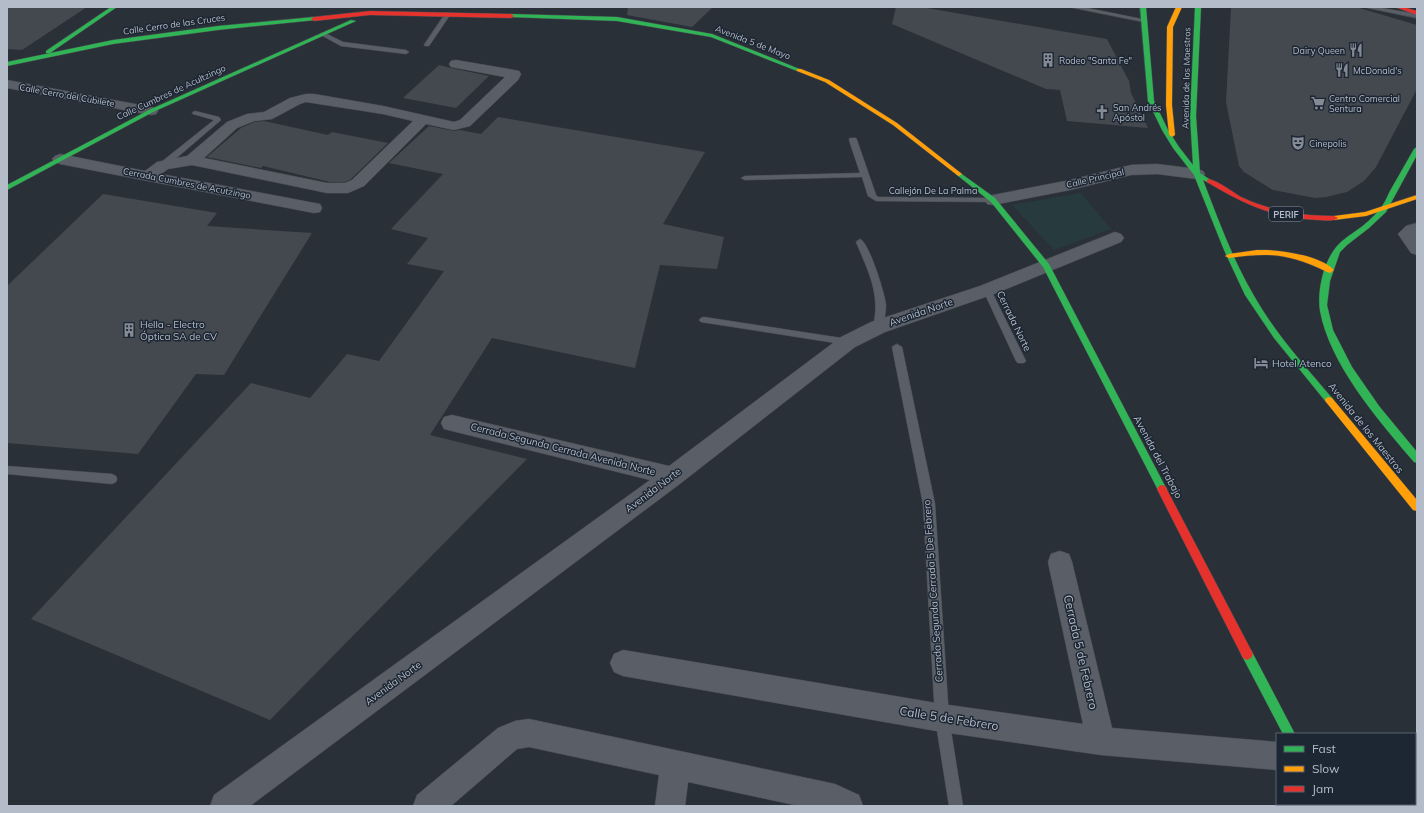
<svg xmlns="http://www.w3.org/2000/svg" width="1424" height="813" viewBox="0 0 1424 813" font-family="Mulish,sans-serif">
	<rect width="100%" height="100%" fill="#2a3038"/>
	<path fill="#273a3e" d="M1081 193 1111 229 1054 250 1012 205Z"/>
	<path fill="#444950" d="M7 7H87L22 50 7 49Z
		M628 7H713L692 27 627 15Z
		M896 7H921L1107 39 1129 81 1131 93 1148 128 1067 121 1060 90 1046 89 892 24Z
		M1231 7H1356L1417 25V89L1376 167 1364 181 1347 192 1326 197 1315 198 1273 190 1244 172 1239 166 1226 102Z
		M439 65 451 68 489 76 456 108 403 98Z
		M498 117 705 152 663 224 724 237 717 269 660 265 635 368 492 338 430 435 527 459 270 720 31 619 251 383 310 398 347 354 379 361 444 271 407 264 428 238 391 229 443 174 389 163 429 126 454 131 460 130 481 134Z
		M264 121 328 135 332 132 388 143 351 179 345 182H330L263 166 261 168 207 157 241 128 254 122Z
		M103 194 217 213 207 226 312 233 224 375 196 374 138 454 7 443V286Z"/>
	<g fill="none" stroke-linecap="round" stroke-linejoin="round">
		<defs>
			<path id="lane" d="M1069 7H1082L1147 20 1144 22Z
				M1363 7H1376L1417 14V18Z
				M445 14 450 15 429 46H425L424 45Z
				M321 33H325L343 42 406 50 409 52 406 54 341 46 321 35Z
				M195 111 219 117 221 120 166 167H160V163L214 120 193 114 192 113Z
				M850 138H856L857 140 876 195 878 197 993 198 997 200 993 202 876 201 868 196 862 177 745 180 741 178 745 176 860 173 849 140Z
				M860 239C869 242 885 294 886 305 886 313 884 320 883 327L878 330 873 327C881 294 868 271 856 242Z
				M987 287 991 290 1026 361 1024 363H1018L1016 361 983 290Z
				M704 317 848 339 853 342 848 345 701 322 699 320 701 318Z
				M897 344 902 347 935 504 949 718 963 806H949L935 718 923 504 892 347Z
				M7 466 112 474 116 476 117 479 116 482 112 484 7 474Z"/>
			<path id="street" d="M456 60 514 70 519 71 521 74 518 80 470 126 454 130 426 124 364 186 348 193H327L192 165 168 169 161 174 320 204 322 208 320 212 314 213 60 164 55 162 52 159 55 156 60 154 145 171 157 162 187 156 227 122 247 114 264 112 290 98 306 94H314L383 106 454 122 460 120 505 77 451 67 449 64 451 61ZM306 102 383 114 413 121 352 180 345 183H327L204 158 237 128 254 121 272 119 300 104Z
				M7 80 151 107 156 108 158 111 156 114 151 115 7 88Z
				M1157 164 1197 169 1203 171 1205 174 1203 177 1197 179 1157 174 1131 175 1070 190 993 205 987 204 985 200 987 196 993 195 1070 180 1131 165Z
				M1417 223V255L1411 253 1398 234 1406 226Z
				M1115 232 1121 234 1124 238 1121 242 994 294 885 332 855 347 681 483 250 806H210L214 795 650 480 452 431 444 429 441 423 444 417 452 415 669 466 841 337 871 322 980 286Z
				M1060 551 1069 554 1072 562 1112 728 1277 742V770L1101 755 942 732 623 676 614 672 610 663 614 654 623 650 942 704 1083 724 1048 562 1051 554Z
				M529 719 835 784 859 795 863 806H799L688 782 685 806H655L659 775 529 747 517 749 451 806H413L417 795 498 728 515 721Z"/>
			<path id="fast" d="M111 7H117L50 53H46V51Z
				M1140 7H1146L1154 101 1168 130 1179 147 1193 165 1190 116 1195 7H1201L1196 116 1200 173 1212 181 1209 183 1203 180C1218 219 1232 258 1253 294 1274 332 1304 365 1332 398L1333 400 1332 402H1326L1274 338 1245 295 1224 250 1194 175 1173 148 1162 130 1148 101Z
				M511 14 617 17 712 34 802 70 797 71 711 37 617 21 509 17 508 16Z
				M314 17 317 19 316 20 218 30 113 44 7 66V62L113 40 218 26Z
				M351 20 356 21 153 112 7 190V185L149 110Z
				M1417 147V155L1386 212 1369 228 1347 245 1340 252 1330 281 1327 305 1333 330 1352 367 1379 406 1417 452V463L1414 462C1379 421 1330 365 1320 311 1317 292 1323 265 1334 250 1340 241 1349 236 1357 230 1365 225 1373 217 1379 210 1384 205 1387 197 1390 191 1398 177 1406 163 1414 149Z
				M959 172 995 198 1049 264 1165 486 1167 489 1165 492 1162 493 1159 492 1043 267 991 202 957 175 956 174Z
				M1247 648 1251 650 1295 734H1283L1241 654 1243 650Z"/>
			<path id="slow" d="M1176 7H1182L1173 27 1172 105 1175 135 1172 137 1169 135 1166 105 1167 27Z
				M797 69H801L829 80 897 123 962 174 959 176 957 175 893 125 825 82 797 71Z
				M1417 195V199L1366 216 1334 220 1330 218 1334 216 1365 212Z
				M1257 250C1277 249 1320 255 1334 270L1330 273 1327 272C1290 254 1270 252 1229 258L1225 256 1229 254Z
				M1329 397 1332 398 1417 500V511L1413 510 1326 402 1325 400 1326 398Z
				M1317 804H1329V806H1317Z"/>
			<path id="jam" d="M1395 7H1403L1417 11V15Z
				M370 11 511 14 514 16 511 18 370 15 314 21 311 19 314 17Z
				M1209 179C1220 182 1231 191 1241 197 1271 211 1301 216 1334 216L1338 218C1333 222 1323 220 1317 220 1273 218 1244 204 1207 182V180Z
				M1162 485 1165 486 1251 650 1253 654 1251 658 1247 660 1243 658 1157 489 1159 486Z"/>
		</defs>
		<use href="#lane" stroke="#484c53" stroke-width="1"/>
		<use href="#street" stroke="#484c53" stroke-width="1"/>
		<use href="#fast" stroke="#484c53" stroke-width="1"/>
		<use href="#slow" stroke="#484c53" stroke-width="1"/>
		<use href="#jam" stroke="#484c53" stroke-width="1"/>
		<use href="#lane" fill="#5a5e66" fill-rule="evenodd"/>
		<use href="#street" fill="#5a5e66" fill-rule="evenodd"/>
		<use href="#fast" fill="#30b455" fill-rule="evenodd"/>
		<use href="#slow" fill="#ff9f0a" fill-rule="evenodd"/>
		<use href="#jam" fill="#e5322d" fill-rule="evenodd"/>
	</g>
	<defs>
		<symbol id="restaurant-bare" viewBox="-9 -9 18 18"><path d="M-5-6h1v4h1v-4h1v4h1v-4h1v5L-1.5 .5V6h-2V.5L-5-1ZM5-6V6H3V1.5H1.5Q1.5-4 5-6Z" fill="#848b96" stroke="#1d2633" stroke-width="2.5" paint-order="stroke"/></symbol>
		<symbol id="building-bare" viewBox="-9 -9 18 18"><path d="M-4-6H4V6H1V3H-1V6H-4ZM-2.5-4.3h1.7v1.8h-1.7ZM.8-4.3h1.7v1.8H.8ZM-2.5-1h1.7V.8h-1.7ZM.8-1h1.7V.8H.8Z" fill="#848b96" stroke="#1d2633" stroke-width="2.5" paint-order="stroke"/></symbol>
		<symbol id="supermarket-bare" viewBox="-9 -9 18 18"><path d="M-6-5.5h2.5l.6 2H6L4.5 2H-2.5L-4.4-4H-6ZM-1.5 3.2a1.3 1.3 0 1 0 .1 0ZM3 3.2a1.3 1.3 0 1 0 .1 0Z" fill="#848b96" stroke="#1d2633" stroke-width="2.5" paint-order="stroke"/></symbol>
		<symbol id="church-bare" viewBox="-9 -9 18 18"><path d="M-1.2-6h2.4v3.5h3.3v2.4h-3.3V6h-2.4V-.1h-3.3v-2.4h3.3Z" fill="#848b96" stroke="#1d2633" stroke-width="2.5" paint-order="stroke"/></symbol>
		<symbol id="theatre-bare" viewBox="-9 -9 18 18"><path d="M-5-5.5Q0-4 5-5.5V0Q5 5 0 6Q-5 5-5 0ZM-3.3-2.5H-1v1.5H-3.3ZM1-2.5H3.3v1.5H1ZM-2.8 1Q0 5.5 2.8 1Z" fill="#848b96" stroke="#1d2633" stroke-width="2.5" paint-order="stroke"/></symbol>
		<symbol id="hotel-bare" viewBox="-9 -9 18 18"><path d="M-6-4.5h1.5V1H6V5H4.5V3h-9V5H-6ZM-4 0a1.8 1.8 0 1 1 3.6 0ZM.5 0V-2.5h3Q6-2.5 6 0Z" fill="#848b96" stroke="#1d2633" stroke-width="2.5" paint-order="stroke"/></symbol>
	</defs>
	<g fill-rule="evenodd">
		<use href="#restaurant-bare" x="1346" y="40" width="20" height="20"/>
		<use href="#building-bare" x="1038" y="50" width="20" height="20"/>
		<use href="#restaurant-bare" x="1332" y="60" width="20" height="20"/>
		<use href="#supermarket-bare" x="1308" y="93" width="20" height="20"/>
		<use href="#church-bare" x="1092" y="102" width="20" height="20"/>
		<use href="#theatre-bare" x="1288" y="133" width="20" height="20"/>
		<use href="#building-bare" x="119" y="320" width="20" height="20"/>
		<use href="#hotel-bare" x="1251" y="353" width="20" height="20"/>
	</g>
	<g text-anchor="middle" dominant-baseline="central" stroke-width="3" stroke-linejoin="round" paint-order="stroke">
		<g font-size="9" fill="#b4bcc9" stroke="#1d2633">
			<text transform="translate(174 24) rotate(-8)">Calle Cerro de las Cruces</text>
			<text transform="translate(753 42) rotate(21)">Avenida 5 de Mayo</text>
			<text transform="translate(1186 78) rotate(-89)">Avenida de los Maestros</text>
			<text transform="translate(171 92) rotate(-25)">Calle Cumbres de Acultzingo</text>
			<text transform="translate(67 95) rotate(10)">Calle Cerro del Cubilete</text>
			<text transform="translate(1095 178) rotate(-13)">Calle Principal</text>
			<text transform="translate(187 183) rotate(11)">Cerrada Cumbres de Acutzingo</text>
			<text x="933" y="190">Callejón De La Palma</text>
		</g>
		<g font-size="9" fill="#b4bcc9" stroke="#1d2633" text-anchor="start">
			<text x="1345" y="50" text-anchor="end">Dairy Queen</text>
			<text x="1059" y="60">Rodeo "Santa Fe"</text>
			<text x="1353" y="70">McDonald's</text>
			<text x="1329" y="98">Centro Comercial<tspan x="1329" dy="10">Sentura</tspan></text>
			<text x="1113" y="107">San Andrés<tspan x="1113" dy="10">Apóstol</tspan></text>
			<text x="1309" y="143">Cinepolis</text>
		</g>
		<rect fill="#1d2633" stroke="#878f9c" stroke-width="1" x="1269" y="207" width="34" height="14" rx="3"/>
		<g font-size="9" font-weight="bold" fill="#b4bcc9">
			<text x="1286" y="214">PERIF</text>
		</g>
		<g font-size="10" fill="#b4bcc9" stroke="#1d2633">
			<text transform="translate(921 312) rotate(-19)">Avenida Norte</text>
			<text transform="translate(1014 321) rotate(64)">Cerrada Norte</text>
			<text transform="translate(1366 428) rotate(51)">Avenida de los Maestros</text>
			<text transform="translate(563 449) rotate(14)">Cerrada Segunda Cerrada Avenida Norte</text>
			<text transform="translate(1158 457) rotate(62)">Avenida del Trabajo</text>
			<text transform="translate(653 490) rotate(-37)">Avenida Norte</text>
			<text transform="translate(933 591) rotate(-94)">Cerrada Segunda Cerrada 5 De Febrero</text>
			<text transform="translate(393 683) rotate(-36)">Avenida Norte</text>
		</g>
		<g font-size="10" fill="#b4bcc9" stroke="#1d2633" text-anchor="start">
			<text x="140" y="324">Hella - Electro<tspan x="140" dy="12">Óptica SA de CV</tspan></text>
			<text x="1272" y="363">Hotel Atenco</text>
		</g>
		<g font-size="12" fill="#b4bcc9" stroke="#1d2633">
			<text transform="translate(1081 652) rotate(77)">Cerrada 5 de Febrero</text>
			<text transform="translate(949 718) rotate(9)">Calle 5 de Febrero</text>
		</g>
	</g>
	<rect width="1424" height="813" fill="none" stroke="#b4bcc9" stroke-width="16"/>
	<rect x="1276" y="733" width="140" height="72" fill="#1d2633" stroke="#59626f"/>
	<rect x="1284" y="746" width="20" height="6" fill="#30b455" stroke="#59626f"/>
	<text x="1312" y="753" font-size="12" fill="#b4bcc9">Fast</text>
	<rect x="1284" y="766" width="20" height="6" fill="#ff9f0a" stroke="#59626f"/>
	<text x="1312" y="773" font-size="12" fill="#b4bcc9">Slow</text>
	<rect x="1284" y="786" width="20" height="6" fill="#e5322d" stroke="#59626f"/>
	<text x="1312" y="793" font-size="12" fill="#b4bcc9">Jam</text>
</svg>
